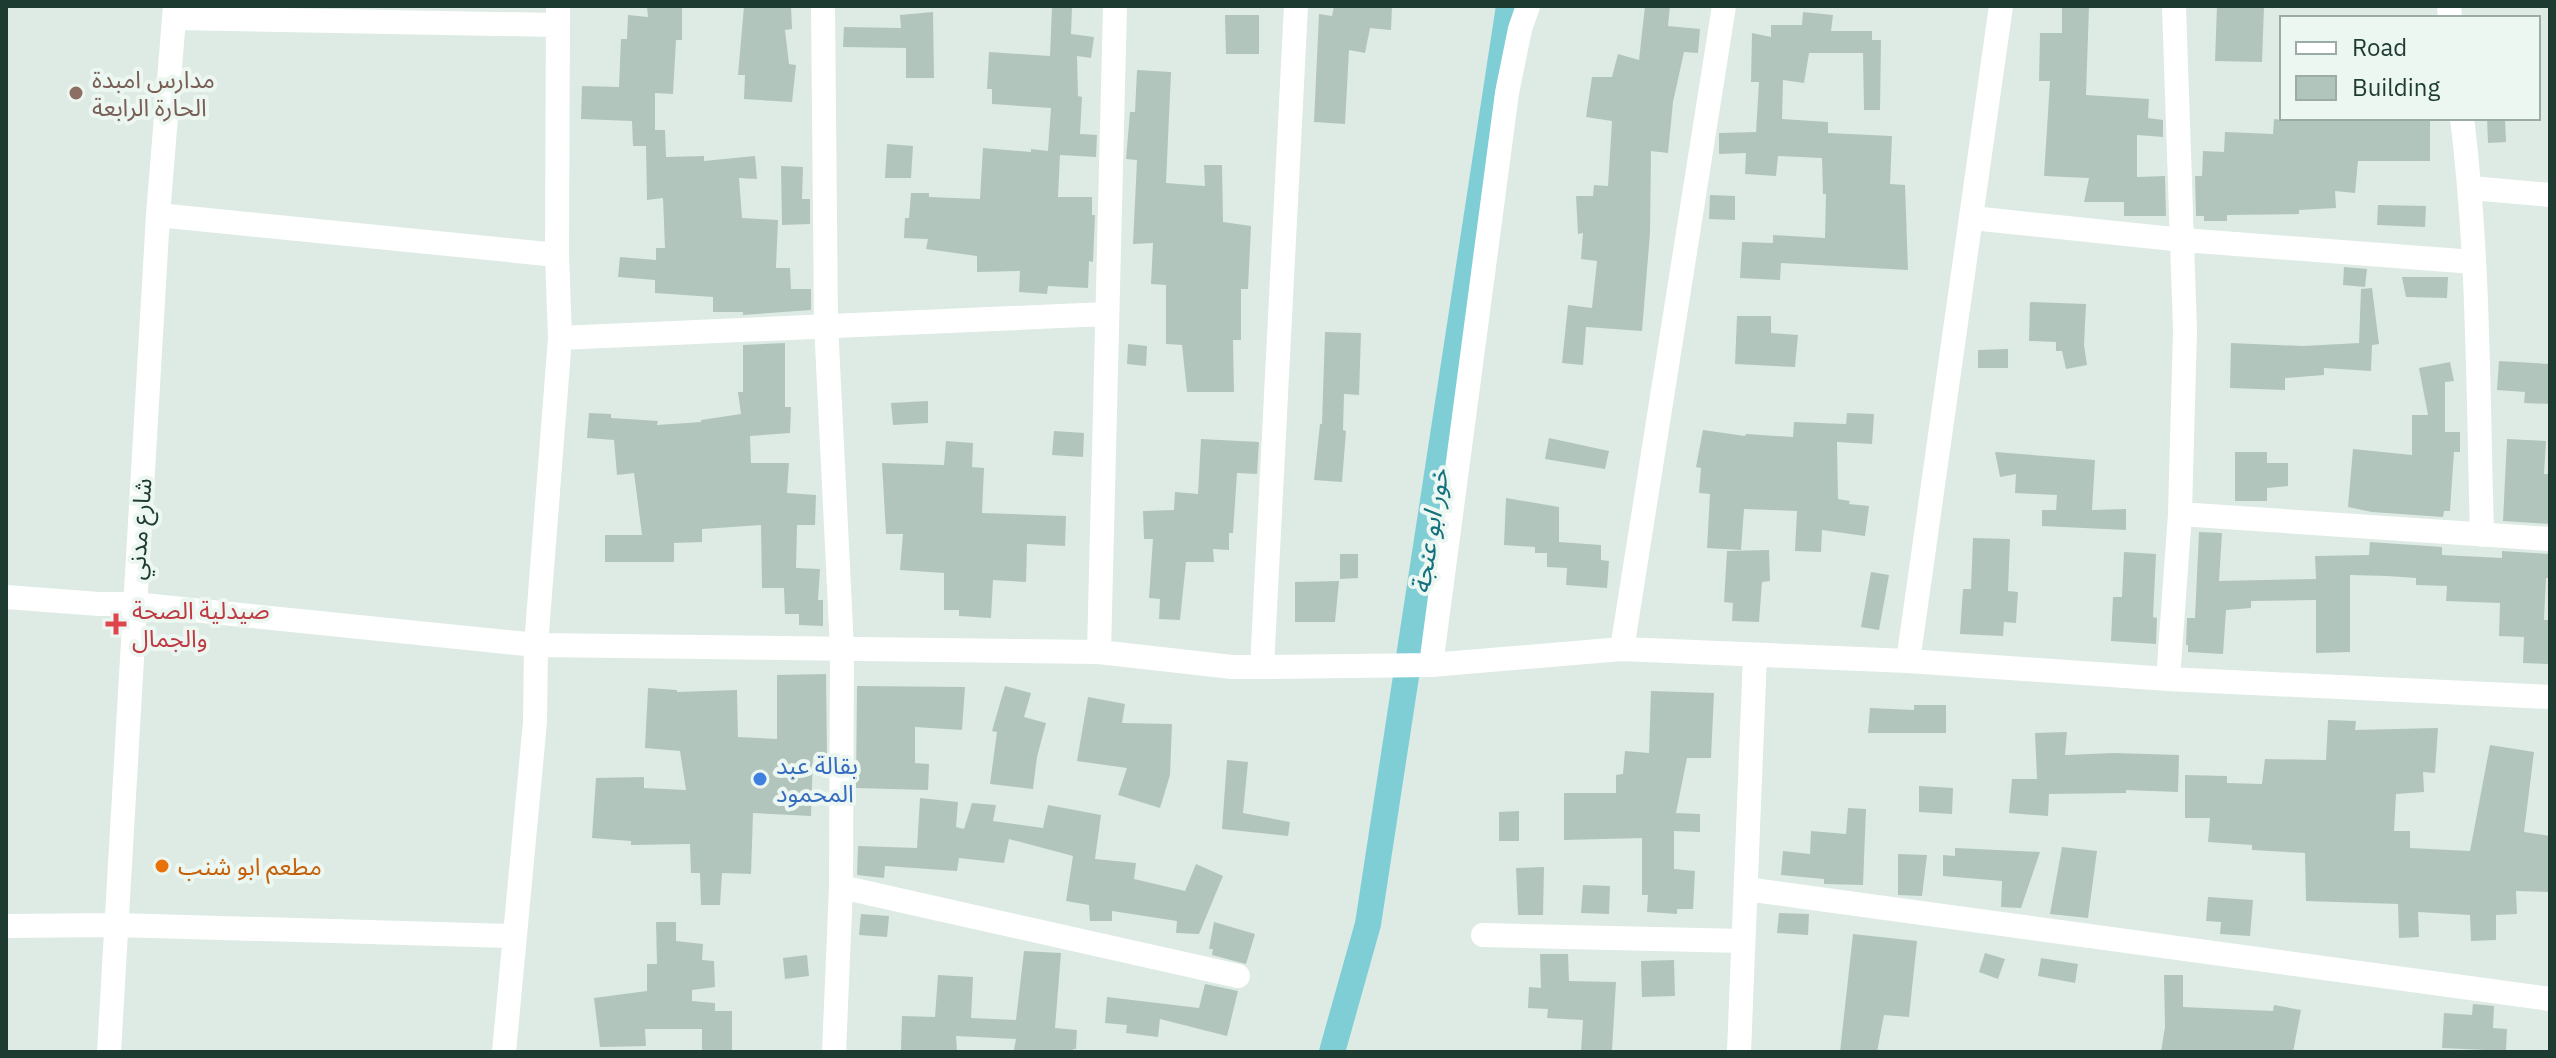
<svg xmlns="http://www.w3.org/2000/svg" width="2556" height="1058" viewBox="0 0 2556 1058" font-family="'IBM Plex Sans','Noto Sans Arabic',sans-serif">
	<rect width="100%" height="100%" fill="#ddebe4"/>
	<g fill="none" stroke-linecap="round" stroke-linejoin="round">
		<path stroke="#7fced6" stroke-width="26" d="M1332 1052 1368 924 1509 6"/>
	</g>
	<path fill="#b2c5bc" d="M744 6H791L792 29 785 30 789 64 796 65 792 102 744 99 745 75H738Z
		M1334 6H1392L1391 30 1370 28 1365 53 1349 50 1345 124 1314 122 1319 14 1332 16Z
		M1645 6H1670L1668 26 1700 29 1698 53 1684 52 1673 102 1668 153 1651 151 1650 233 1642 331 1586 327 1583 365 1562 363 1568 305 1592 308 1597 261 1581 259 1583 233 1578 234 1576 196H1593L1594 185 1608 186 1612 121 1586 117 1592 77H1612L1618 54 1639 60Z
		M2062 6H2089L2086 95 2149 99 2148 118 2163 120V137L2137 135V177L2165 176 2166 216H2124V202H2084L2089 178 2044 176 2050 81H2039L2040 33H2062Z
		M2217 6H2264L2262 62 2215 61Z
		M647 7H682V40H676L673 94 655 93V130H665L666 157 704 156V161L755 156 757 179 739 178 742 218 778 220 776 268H790L791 289H811V310L743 315V312H713V297L655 293V280L618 277 620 257 656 260V248H665L663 198 647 200 646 146H633L632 121 581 119 582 86 619 87 621 39H627L628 15 648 17Z
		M1052 7 1072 8 1071 34 1094 37 1091 58 1077 56 1078 96 1082 97 1080 134 1097 135 1096 157 1060 155 1058 197H1092V215H1095L1093 262 1089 261 1088 288 1048 286 1047 294 1019 292 1020 271 977 272V256L926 249 928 239 904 238 905 218H909L911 193H929V197L980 199 983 148 1031 152V149L1048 151 1051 108 992 104V89H987L989 52 1050 56Z
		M933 12 934 78H906V48L843 47 844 27 901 28 900 15Z
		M1803 12 1833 15 1831 31H1872V40H1881L1880 110H1864L1863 53H1809L1804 83 1783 80 1782 119 1828 122V133L1892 136 1890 184 1905 185 1908 270 1781 263 1780 280 1740 278 1742 242 1773 243V235L1825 238 1826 194H1823L1822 158 1778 156 1776 176 1745 174 1746 153 1719 154V133L1756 132 1759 82H1751L1752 33 1771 37V25H1802Z
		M1225 15H1259V54H1226Z
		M1137 70 1171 72 1166 183 1205 186 1204 165H1222L1223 222 1251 226 1248 289H1241V340H1233L1234 392H1187L1182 345 1166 344V285L1151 284 1153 243 1133 244 1137 160 1126 159 1130 112H1135Z
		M2295 118H2430V161H2358L2355 193 2335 191 2336 208 2299 210V214L2227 215V221H2204V216H2196L2195 176H2202L2203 151 2224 152 2225 132 2273 134 2274 119 2295 121Z
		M2487 118H2505L2506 142 2488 143Z
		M887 144 913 146 911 178H885Z
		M781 166 803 167 802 199H810V224L782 225Z
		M1710 195 1735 196V220L1709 219Z
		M2378 205 2426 206 2425 227 2377 225Z
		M2344 267 2367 269 2365 287 2343 285Z
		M2402 277H2448L2447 298 2406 297Z
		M2372 288 2379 344 2372 345 2371 371 2324 368V375L2285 378V390L2230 388 2231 343 2303 346 2359 343 2361 289Z
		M2030 302 2086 304 2084 345 2087 365 2066 369 2062 351H2056V342L2029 341Z
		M1737 316H1771V333L1798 335 1795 367 1735 364Z
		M1325 332 1361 333 1359 395 1344 394 1343 430 1346 431 1342 482 1314 480 1320 424H1322Z
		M785 343V407H791L790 433 750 436 751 463H789L787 493 816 495 815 525H797L796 568 820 569 818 600H823V626L799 625V614H785L784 588H762L761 525 702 529V542L674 543V562H605V535H642L634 473 617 475 614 440 587 438 589 413 611 414V418L658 421 657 425 701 422V420L741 414 738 392H743V345Z
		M1128 344 1147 346 1146 366 1127 364Z
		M2008 349V368H1978V350Z
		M2499 361 2550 364V404L2524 403 2525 392 2497 390Z
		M2450 362 2454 381 2445 382V432H2460V452H2454L2450 511H2444L2443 517 2372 512 2348 507 2353 449 2412 455V415H2428L2419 368Z
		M928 401V423L893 425 891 403Z
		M1847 413 1874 414 1872 444 1837 442 1838 499 1850 501 1849 504 1869 506 1865 536 1822 530 1821 552 1795 551 1797 511 1744 509 1741 550 1707 548 1710 494 1699 493 1701 468 1696 467 1703 430 1745 436 1746 434 1793 437 1794 422 1846 424Z
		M1054 431 1084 433 1083 457 1052 455Z
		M1549 438 1609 451 1605 469 1545 459Z
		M1201 439 1259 442 1257 474 1237 473 1233 533H1229V550L1213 549 1214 562H1186L1180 620 1159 619 1160 599 1149 598 1153 539H1144L1143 511 1174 510 1175 492 1198 494Z
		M2507 439 2546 441 2544 474H2550V524L2503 521Z
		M946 441 973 443 972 467 984 468 982 513 1066 516 1065 546 1027 544 1026 582 993 580 991 618 959 616V610H944V573L900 570 903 534H886L882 463 944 465Z
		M1995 452 2095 460 2092 510 2126 509V530L2042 526V510H2056L2057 495 2015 493 2016 474 2000 477Z
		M2235 452H2267V463H2288V486L2267 488V501H2235Z
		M1506 498 1559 507V542L1601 545V560L1609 561 1607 588 1566 585 1567 568 1547 567V553H1535V547L1504 545Z
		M2199 532 2222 533 2219 581 2316 579 2315 556 2369 555 2370 542 2442 547V555L2502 558V551L2550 554V578H2546L2544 620H2550L2549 664 2523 663 2524 637 2499 636 2500 603 2446 601 2447 586 2416 585V578L2387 576 2350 575V652L2316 653V600L2251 601V608L2226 610 2223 654 2188 652V645H2186L2187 618H2195Z
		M1973 538 2010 539 2008 591 2018 592 2016 623 2004 622 2003 636 1960 634 1963 589H1971Z
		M1769 550 1770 581 1762 582 1759 622 1732 621 1733 603 1724 602 1727 551Z
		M2124 552 2156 554 2153 617 2157 618 2156 644 2111 641 2113 597H2122Z
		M1340 554H1358V578L1340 579Z
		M1871 572 1889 575 1879 630 1861 627Z
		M1339 581 1335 622H1295V582Z
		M826 674 827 757 813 756 811 816 753 813 751 874 722 873 720 905H701L700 873H691L690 844 631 845V841L592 838 596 778 644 777V788L686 790 680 751 645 748 648 688 677 690V692L737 690 738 737 777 739V675Z
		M857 686 965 687 962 730 915 727V763L929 764 928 790 856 788Z
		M1005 686 1031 693 1024 717 1046 723 1037 757 1033 789 990 784 997 732 992 731Z
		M1651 691 1714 693 1711 758H1687L1676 813 1700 814V832L1674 831V869L1695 871 1693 909H1677V914L1647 912 1648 895H1642V838L1564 840V793H1616V775L1623 774 1625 751 1649 753Z
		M1088 697 1125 704 1122 723 1172 724 1170 775 1160 808 1118 795 1127 768 1077 761Z
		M1914 705H1946V733H1868L1870 708 1914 710Z
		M2328 720 2356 721 2355 730 2438 728 2435 773 2423 772 2424 792 2396 794 2394 831H2410V848L2470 851 2490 745 2534 752 2524 832 2550 836V892L2516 891 2517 914 2496 915V940L2471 941 2470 915 2418 912 2419 937 2399 938 2398 904 2306 901 2305 853 2252 850V845L2208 842 2210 818H2185V775L2227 776V783L2262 784 2265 759 2326 760Z
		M2067 732 2065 755 2114 753 2179 755 2178 792 2126 790V793L2049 794 2048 816 2009 813 2012 779H2037L2035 733Z
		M1227 760 1248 762 1243 813 1290 822 1288 836 1222 829Z
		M1919 786 1953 788 1952 814 1919 812Z
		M920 798 958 802 956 827 964 829 972 803 996 805 993 821 1043 828 1048 805 1101 815 1095 859 1136 863 1134 879 1185 891 1196 864 1223 876 1199 934 1176 933 1177 921 1112 911V921H1090L1089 905 1066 901 1073 856 1009 839 1004 863 959 858 957 871 885 866 884 878 857 875 858 846 917 848Z
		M1848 808 1866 809 1863 885 1824 884V879L1781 875 1783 851 1810 854 1811 831 1846 834Z
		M1519 811V841H1499V812Z
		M2062 847 2097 851 2088 918 2050 914Z
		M1955 848 2040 852 2021 908 2001 907 2002 881 1943 876V855L1955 856Z
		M1898 854 1927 855 1922 896 1898 895Z
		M1544 867 1543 915H1518L1516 868Z
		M1583 885 1610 886 1609 914 1581 913Z
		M2208 897 2253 900 2250 936 2220 934 2221 922 2206 921Z
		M1779 913 1809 914 1808 935 1777 933Z
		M861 914 889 916 887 937 859 935Z
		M656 922H676V941L703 944 702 960 714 961 715 987 692 990V1001L715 1003V1011H732V1050H702V1029H645L646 1046 600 1047 594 998 647 991V964H657Z
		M1214 922 1255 934 1246 964 1212 955 1213 949H1209Z
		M1853 934 1917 941 1909 1017 1884 1015 1877 1052H1840Z
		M1024 951 1061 953 1055 1028 1077 1030 1076 1049H1073V1052H1024L1014 1050 1016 1039 956 1036 957 1051 901 1050 902 1016 935 1017 938 975 973 977 971 1018 1016 1020Z
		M1985 953 2005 959 1998 979 1979 972Z
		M1540 954H1568L1569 981 1616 982 1612 1050 1581 1052 1583 1020 1547 1018 1548 1009 1528 1008 1529 987 1541 988Z
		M807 955 809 976 785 979 783 958Z
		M2041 958 2078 964 2075 983 2038 976Z
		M1674 960 1675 996 1642 997 1641 961Z
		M2164 975H2183V1007L2273 1011 2274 1005 2301 1010 2293 1052H2161L2165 1027Z
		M1205 984 1238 991 1227 1036 1160 1019 1158 1037 1126 1033 1127 1025 1105 1023 1107 997 1199 1008Z
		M2473 1004 2494 1006 2493 1028 2507 1029 2506 1051 2442 1048 2444 1013 2472 1015Z"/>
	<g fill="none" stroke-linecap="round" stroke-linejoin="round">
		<path stroke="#fff" stroke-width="24" d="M823 6 826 324 842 648 841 887 834 1052
			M2449 6 2450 18
			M175 18 557 25
			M2462 118C2479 256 2478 396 2482 535
			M2471 188 2550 195
			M158 215 557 255
			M1972 218 2183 240 2474 262
			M560 338 1106 314
			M2180 514 2550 539
			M6 597 99 604H134L536 645 1099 652 1232 667H1262L1296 6
			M1622 649 1724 6
			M1099 652 1115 6
			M1908 661 2001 6
			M1431 665 1507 93 1520 29 1528 6
			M1262 667 1431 665 1622 649 1908 661 2168 679 2550 697
			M2168 679 2180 514 2185 330 2174 6
			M841 887 1238 976
			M1746 889 2550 999
			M6 926 115 925 514 936
			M1483 935 1743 941
			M109 1052 158 215 175 6
			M504 1052 535 722 536 645 560 338 557 255 558 6
			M1739 1052 1755 655"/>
	</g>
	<circle fill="#8d6e63" stroke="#edf7f2" stroke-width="3" cx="76" cy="93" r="8"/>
	<path fill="#e0444e" stroke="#edf7f2" stroke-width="3" d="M112 612h8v8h8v8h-8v8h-8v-8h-8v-8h8z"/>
	<circle fill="#3f7fe0" stroke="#edf7f2" stroke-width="3" cx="760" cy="779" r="8"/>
	<circle fill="#e8710a" stroke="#edf7f2" stroke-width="3" cx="162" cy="866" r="8"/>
	<g text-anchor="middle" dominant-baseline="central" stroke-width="8" stroke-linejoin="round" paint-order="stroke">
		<g font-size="24" fill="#785e54" stroke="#edf7f2" text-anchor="start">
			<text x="92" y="79">مدارس امبدة<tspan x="92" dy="28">الحارة الرابعة</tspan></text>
		</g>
		<g font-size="24" fill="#1d3b31" stroke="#edf7f2">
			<text transform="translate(139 529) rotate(-86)">شارع مدني</text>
		</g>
		<g font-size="24" fill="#be3a42" stroke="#edf7f2" text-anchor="start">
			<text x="132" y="610">صيدلية الصحة<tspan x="132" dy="28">والجمال</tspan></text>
		</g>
		<g font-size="24" fill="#366cbe" stroke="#edf7f2" text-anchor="start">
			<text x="776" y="765">بقالة عبد<tspan x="776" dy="28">المحمود</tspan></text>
		</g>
		<g font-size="24" fill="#c56008" stroke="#edf7f2" text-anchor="start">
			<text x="178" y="866">مطعم ابو شنب</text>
		</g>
		<g font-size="26" font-style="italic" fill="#13707c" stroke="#edf7f2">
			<text transform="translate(1429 531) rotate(-81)">خور ابو عنجة</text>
		</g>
	</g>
	<rect width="2556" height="1058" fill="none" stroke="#1d3b31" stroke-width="16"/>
	<rect x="2280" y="16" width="260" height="104" fill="#edf7f2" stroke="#9aaca5" stroke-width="2"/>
	<rect x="2296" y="42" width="40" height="12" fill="#ffffff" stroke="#9aaca5" stroke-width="2"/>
	<text x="2352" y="56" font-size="24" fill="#1d3b31">Road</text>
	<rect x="2296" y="76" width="40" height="24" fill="#b2c5bc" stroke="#9aaca5" stroke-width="2"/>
	<text x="2352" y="96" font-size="24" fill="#1d3b31">Building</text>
</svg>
